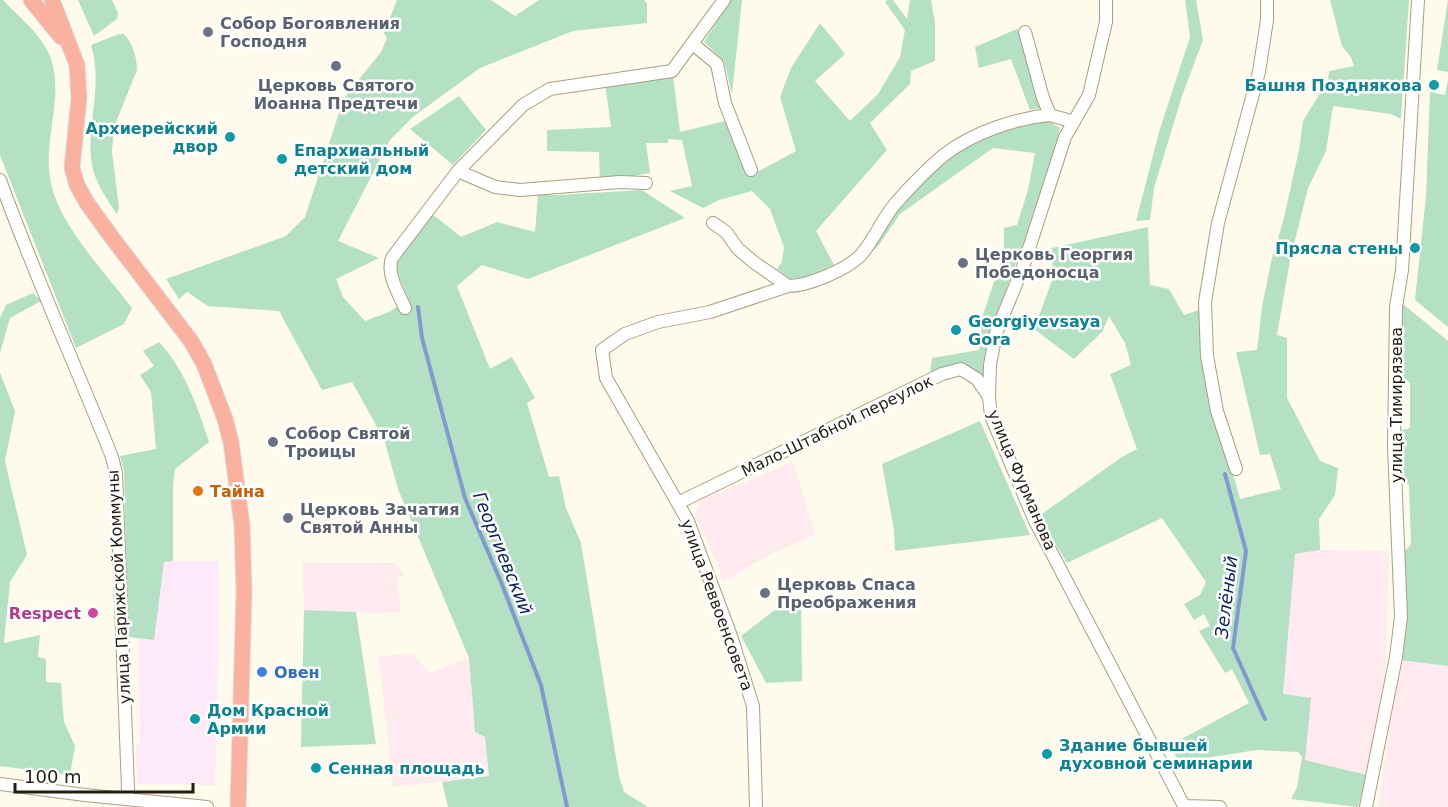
<svg xmlns="http://www.w3.org/2000/svg" width="1448" height="807" viewBox="0 0 1448 807" font-family="'DejaVu Sans',sans-serif">
	<rect width="100%" height="100%" fill="#fefaec"/>
	<path fill="#ffeaef" d="M793 462 815 534 769 555 722 582 720 570 695 514 702 500Z
		M1320 550 1389 551 1385 684 1367 775 1305 760 1310 699 1283 694 1295 554Z
		M303 563H395L405 576 397 578 401 612 375 613 304 610Z
		M413 654 430 673 469 658 475 732 485 736 489 776 393 787 379 656Z
		M1400 660 1448 666V807H1378Z"/>
	<path fill="#fee9f8" d="M173 561H219V628L215 785 137 784 136 745H140L139 639H154L164 562Z"/>
	<path fill="#b4e0c4" d="M0 0H3C17 15 36 30 46 48 69 90 41 138 51 183 59 224 106 274 132 308L124 324 76 348 0 155Z
		M78 0H112L118 13 117 19 94 36Z
		M397 0H491L515 16 539 0H644L647 3V23L573 31 480 68 414 116 390 140 338 241 379 258 336 279 343 297 365 321 389 312 398 306 412 307 393 263 431 213 461 237 497 222 535 232 538 194 557 195 642 190 685 218 528 279 482 265 457 286 490 369 512 357 535 398 527 403 549 477 559 476 566 508 581 543 619 776 624 792 648 807H448L442 782 489 776 485 737 475 732 469 658 398 489 384 439 352 382 322 390 279 311 208 306 187 292 179 299 166 279 286 236 305 217 344 98 381 52 387 38 384 33Z
		M731 0H742L732 94 724 61 704 42Z
		M887 0H893L907 19 910 0H931L935 23V61L911 71 910 84 870 123 887 150 816 231 834 265 806 277 790 279 777 269 782 262 784 247 770 209 752 191 719 200 703 208 670 191 692 186 682 140 668 139V143H646L650 173 600 182 599 152 547 151V130L611 127 605 84 673 75 680 132 725 121 748 177 796 151 780 97 791 68 820 23 845 54 815 81 850 121 878 94 900 57 905 30 885 2Z
		M1185 0H1196L1203 40 1182 96 1154 188 1150 220 1136 221 1159 132 1190 37Z
		M1330 0H1409L1401 119 1391 114 1333 106 1326 151 1308 188 1290 260 1277 335 1287 338V398L1320 461 1338 468 1335 495 1319 519 1320 550 1295 554 1283 694 1311 698 1305 760 1367 775 1358 807 1291 799 1297 787 1302 757 1298 752 1257 750 1199 759 1186 769 1168 746 1249 703 1232 669 1225 673 1199 631 1210 626 1204 614 1194 620 1184 604 1200 595 1206 582 1162 518 1067 563 1039 516 1122 457 1137 449 1110 374 1131 365 1125 343 1109 316 1102 332 1074 359 1034 329 1053 278 1052 248 1148 227 1150 285 1169 289 1184 315 1199 310 1201 356 1240 499 1281 489 1270 454 1260 455 1236 352 1257 350 1262 307 1271 262 1283 222 1299 150 1303 121 1328 80 1329 71 1354 66 1351 57 1342 46Z
		M1448 0V72L1437 70Z
		M1017 29 1042 108 1030 110 1011 59 979 68 975 47Z
		M119 34H124C133 43 137 58 137 70L114 127 112 152 119 208 117 214C108 201 99 188 94 173 82 133 105 90 91 45Z
		M1448 80V327L1415 300 1426 196 1430 92 1445 95Z
		M459 96 486 130 453 165 410 129Z
		M1025 122H1050L1060 128 1041 196 991 330 986 381C967 360 954 365 930 372L932 358 979 350 983 315 1004 252V228L1017 225 1028 190 1035 153 993 148 900 214 879 245 864 259 896 208 946 159 983 137Z
		M33 293 41 301 10 318 0 353V318L6 305Z
		M1403 304 1448 341V666L1400 660 1405 551 1411 544 1409 484H1402L1400 431 1410 428V382L1400 381Z
		M159 342C185 370 197 405 209 442L175 469 173 485V561L164 562 154 640 128 637 124 472 120 456 156 449 151 392 140 375 154 366 143 351Z
		M0 373 15 411 5 461 27 555 10 582 4 643 40 635 38 657 46 659V682L61 683 64 722 75 746 70 775 0 766Z
		M980 421 1030 535 895 551 894 530 882 464Z
		M791 603H801L802 681 766 683 741 636 772 612Z
		M304 610 356 612 376 744 301 747Z"/>
	<g fill="none" stroke-linecap="round" stroke-linejoin="round">
		<path stroke="#819acd" stroke-width="4" d="M418 307 422 338 465 498 501 582 541 685 567 807
			M1225 474 1246 551 1233 648 1265 719"/>
		<defs>
			<path id="minor" d="M1106 0V22L1089 95 1065 137 1023 267 996 333 990 365 989 397 991 416 1034 519 1184 806
				M693 44 717 64 725 103 751 170
				M1050 115 1074 122
				M458 171 495 187 520 190 620 182 646 183
				M0 180C34 274 75 364 112 457L116 473 128 789 127 799
				M713 223 726 232 738 249 755 263 788 286
				M405 308C399 294 386 274 392 258L458 171 523 105 550 89 672 71 724 0
				M1236 469 1217 411 1207 356 1205 302 1218 223 1259 72 1267 20V0
				M678 503 942 374 961 369 977 379 989 397
				M0 784 85 795 207 807
				M1184 806 1220 807
				M756 807 753 706 731 636 688 521 606 378 602 350 625 334 658 322 710 312 788 286C808 286 843 271 859 257 873 243 882 219 895 204 910 187 927 169 944 155 972 133 1016 118 1050 115L1043 98 1025 32
				M1366 807 1396 657 1401 617 1394 447 1396 307 1402 270 1418 0"/>
			<path id="major" d="M31 0 61 37
				M52 0 77 65 79 98 72 168 77 185 87 203 113 239 191 341 204 364 225 419 231 442 242 525 244 591 238 807"/>
		</defs>
		<use href="#minor" stroke="#a99f7f" stroke-width="14"/>
		<use href="#major" stroke="#dcdbd9" stroke-width="17"/>
		<use href="#minor" stroke="#fff" stroke-width="12"/>
		<use href="#major" stroke="#fab19f" stroke-width="15"/>
	</g>
	<g fill="#6b7280" stroke="#fff" stroke-width="2">
		<circle cx="208" cy="32" r="6"/>
		<circle cx="336" cy="66" r="6"/>
		<circle cx="963" cy="263" r="6"/>
		<circle cx="273" cy="442" r="6"/>
		<circle cx="288" cy="518" r="6"/>
		<circle cx="765" cy="593" r="6"/>
	</g>
	<g fill="#0f9aa8" stroke="#fff" stroke-width="2">
		<circle cx="1434" cy="85" r="6"/>
		<circle cx="230" cy="137" r="6"/>
		<circle cx="282" cy="159" r="6"/>
		<circle cx="1415" cy="248" r="6"/>
		<circle cx="956" cy="330" r="6"/>
		<circle cx="195" cy="719" r="6"/>
		<circle cx="1047" cy="754" r="6"/>
		<circle cx="316" cy="768" r="6"/>
	</g>
	<circle fill="#e8710a" stroke="#fff" stroke-width="2" cx="198" cy="491" r="6"/>
	<circle fill="#d1479c" stroke="#fff" stroke-width="2" cx="93" cy="613" r="6"/>
	<circle fill="#3f7fe0" stroke="#fff" stroke-width="2" cx="262" cy="672" r="6"/>
	<g text-anchor="middle" dominant-baseline="central" stroke-width="5" stroke-linejoin="round" paint-order="stroke">
		<g font-size="16" font-weight="bold" fill="#5b616d" stroke="#fff" text-anchor="start">
			<text x="220" y="23">Собор Богоявления<tspan x="220" dy="18">Господня</tspan></text>
			<text x="336" y="85" text-anchor="middle">Церковь Святого<tspan x="336" dy="18">Иоанна Предтечи</tspan></text>
			<text x="975" y="254">Церковь Георгия<tspan x="975" dy="18">Победоносца</tspan></text>
			<text x="285" y="433">Собор Святой<tspan x="285" dy="18">Троицы</tspan></text>
			<text x="300" y="509">Церковь Зачатия<tspan x="300" dy="18">Святой Анны</tspan></text>
			<text x="777" y="584">Церковь Спаса<tspan x="777" dy="18">Преображения</tspan></text>
		</g>
		<g font-size="16" font-weight="bold" fill="#0d838f" stroke="#fff" text-anchor="start">
			<text x="1422" y="85" text-anchor="end">Башня Позднякова</text>
			<text x="218" y="128" text-anchor="end">Архиерейский<tspan x="218" dy="18">двор</tspan></text>
			<text x="294" y="150">Епархиальный<tspan x="294" dy="18">детский дом</tspan></text>
			<text x="1403" y="248" text-anchor="end">Прясла стены</text>
			<text x="968" y="321">Georgiyevsaya<tspan x="968" dy="18">Gora</tspan></text>
			<text x="207" y="710">Дом Красной<tspan x="207" dy="18">Армии</tspan></text>
			<text x="1059" y="745">Здание бывшей<tspan x="1059" dy="18">духовной семинарии</tspan></text>
			<text x="328" y="768">Сенная площадь</text>
		</g>
		<g font-size="16" fill="#221e11" stroke="#fff">
			<text transform="translate(1396 405) rotate(-90)">улица Тимирязева</text>
			<text transform="translate(837 426) rotate(-26)">Мало-Штабной переулок</text>
			<text transform="translate(1022 480) rotate(67)">улица Фурманова</text>
			<text transform="translate(119 587) rotate(-93)">улица Парижской Коммуны</text>
			<text transform="translate(717 605) rotate(70)">улица Реввоенсовета</text>
		</g>
		<g font-size="16" font-weight="bold" fill="#c56008" stroke="#fff" text-anchor="start">
			<text x="210" y="491">Тайна</text>
		</g>
		<g font-size="16" font-weight="bold" fill="#b23c85" stroke="#fff" text-anchor="end">
			<text x="81" y="613">Respect</text>
		</g>
		<g font-size="16" font-weight="bold" fill="#366cbe" stroke="#fff" text-anchor="start">
			<text x="274" y="672">Овен</text>
		</g>
		<g font-size="18" font-style="italic" fill="#0a235e" stroke="#fff">
			<text transform="translate(503 553) rotate(68)">Георгиевский</text>
			<text transform="translate(1226 597) rotate(-83)">Зелёный</text>
		</g>
	</g>
	<path d="M15 783v9h178v-9" fill="none" stroke="#221e11" stroke-width="3"/>
	<text x="24" y="783" font-size="18" fill="#221e11" stroke="#ffffff" stroke-width="4.5" paint-order="stroke">100 m</text>
</svg>
